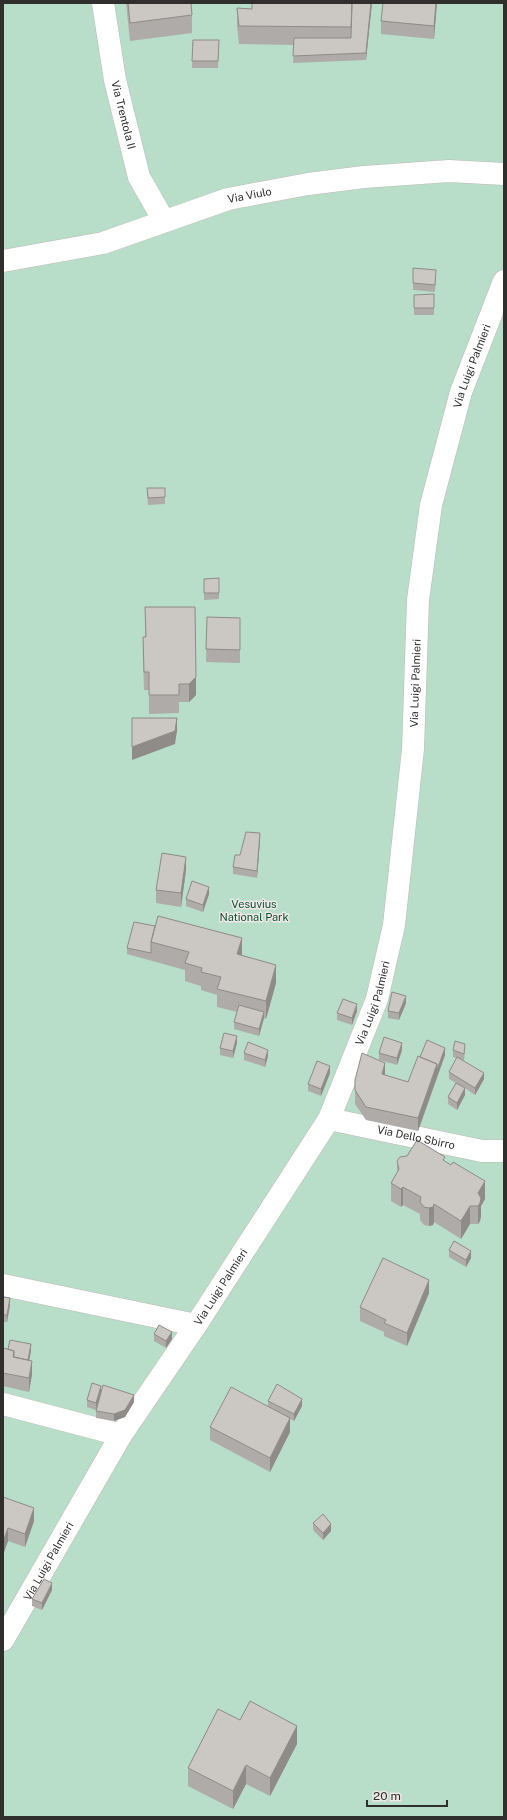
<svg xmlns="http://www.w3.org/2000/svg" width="507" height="1820" viewBox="0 0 507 1820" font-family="'Public Sans',sans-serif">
	<rect width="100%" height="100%" fill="#eee9e6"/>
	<path fill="#b8ddc8" d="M3 3H504V1817H3Z"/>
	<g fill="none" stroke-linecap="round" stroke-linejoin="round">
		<defs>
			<g id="minor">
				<path id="s1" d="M103 3 115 80 139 177 164 221"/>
				<path id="s2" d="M3 261 103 243 228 199 308 184 364 177 449 171 504 174"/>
				<path id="s3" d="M329 1119 482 1151H504"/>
				<path d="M3 1285 196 1325"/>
				<path d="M3 1404 121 1435"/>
				<path id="s4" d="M3 1640 121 1435 196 1325 329 1119 377 999 394 925 413 749 418 600 431 505 461 392 504 281"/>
			</g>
		</defs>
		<use href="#minor" stroke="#bebab6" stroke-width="23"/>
		<use href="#minor" stroke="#fff" stroke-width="22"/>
	</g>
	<path fill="#afaba8" d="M126 3H191L192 15V33L130 41Z
		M252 3H372L366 60 293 63 294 45 239 44 237 26V8L252 9Z
		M437 3 434 39 381 34V21Z
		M193 40H219L218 68H192Z
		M436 277 435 292 413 290V283Z
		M414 295 434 308V315H414Z
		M147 488H165V504L148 505Z
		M219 578V599L204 600V579Z
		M145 607 196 695 189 702H179V713L149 714V690H144L143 655V637H145Z
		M207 617 240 618V663L206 662Z
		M260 840 257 878 233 874V867L240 855Z
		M186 870 181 907 156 903V890Z
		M209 894 203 912 186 906V899Z
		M134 922 242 955 276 983 266 1019 264 1018 259 1036 234 1029V1022L237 1012 217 1007V995L201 990V986L185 981V970L127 954V948Z
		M406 1003 399 1020 388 1018V1011Z
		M357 1011 352 1025 337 1020V1013Z
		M237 1043 233 1058 220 1055V1048Z
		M402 1050 397 1065 379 1060V1053Z
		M453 1050 465 1051 464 1061 484 1079 475 1095 465 1088V1095L457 1110 448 1104V1097L456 1083 449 1079V1072L457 1058 453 1057Z
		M244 1053 268 1056 265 1067 244 1060Z
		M445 1055 418 1131 366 1120 355 1104V1080L385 1075 408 1082 420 1057Z
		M330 1073 321 1096 308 1091V1084Z
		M397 1161H445L485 1199 481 1206V1216L480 1221 478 1224H470L461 1239 434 1222 433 1225 429 1226 424 1225 420 1220V1214L403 1205 401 1207 391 1201V1183L397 1172Z
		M449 1250 471 1258 466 1267 449 1257Z
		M429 1293 407 1346 384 1336V1332L360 1321V1307Z
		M3 1297 10 1305 7 1322H3Z
		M154 1334 172 1339 166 1348 154 1341Z
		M3 1348 8 1349 31 1351 29 1360 32 1374 29 1392 3 1386Z
		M101 1386 96 1410 87 1407V1400Z
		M268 1401 302 1406 294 1421 290 1419V1432L270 1472 210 1440V1427L268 1407Z
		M134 1402 125 1417 114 1421 96 1418V1411Z
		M3 1497 34 1521 25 1547 8 1541 3 1555Z
		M313 1523 331 1531 323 1540 313 1530Z
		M52 1590 42 1610 32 1606V1599Z
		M240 1720 297 1744 270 1796 246 1784 233 1809 188 1786V1768Z"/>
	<path fill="#8e8b88" d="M371 3H372L366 60V53Z
		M436 3H437L434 39V26Z
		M196 677V695L189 702V684Z
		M177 718V731L175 744 132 760V747Z
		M260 833V840L257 878V871Z
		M186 857V870L181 907V893Z
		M209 887V894L203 912V905Z
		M242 938V956L237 954Z
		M276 965V983L266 1019V1001Z
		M406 996V1003L399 1020V1013Z
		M357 1004V1011L352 1025V1018Z
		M264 1012V1018L259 1036V1029Z
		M237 1036V1043L233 1058V1051Z
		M402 1043V1050L397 1065V1058Z
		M445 1048V1055L418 1131V1118L437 1064Z
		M268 1050V1056L265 1067V1060Z
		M385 1063V1076L382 1074Z
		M330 1066V1073L321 1096V1089Z
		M484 1073V1079L475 1095V1088Z
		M465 1088V1095L457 1110V1103Z
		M485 1181V1199L481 1206V1216L480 1221 478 1224V1193Z
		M403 1187V1205L401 1207V1189Z
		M434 1204V1222L433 1225 429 1226V1208Z
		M470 1206V1224L461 1239V1221Z
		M471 1251V1258L466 1267V1260Z
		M429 1280V1293L407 1346V1333Z
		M10 1298V1305L7 1322V1315Z
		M172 1332V1339L166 1348V1341Z
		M31 1344V1351L28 1367V1360Z
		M32 1361V1374L29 1392V1378Z
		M101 1386V1393L96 1410V1403Z
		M134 1395V1402L125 1417 114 1421V1414Z
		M302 1399V1406L294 1421V1414Z
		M290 1418V1432L270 1472V1458Z
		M34 1508V1521L25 1547V1534Z
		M331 1524V1531L323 1540V1533Z
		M8 1528V1541L3 1555V1542Z
		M52 1583V1590L42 1610V1603Z
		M297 1726V1744L270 1796V1778Z
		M246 1765V1784L233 1809V1791Z"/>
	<path fill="#cbc7c3" stroke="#8e8b88" d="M128 3H191L192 15 130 23Z
		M252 3H352L351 27 239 26 237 8 252 9Z
		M352 3H371L366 53 293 56 294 38H351Z
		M383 3H436L434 26 381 21Z
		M193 40H219L218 61H192Z
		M413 268 436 270 435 285 413 283Z
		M434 294V308H414V295Z
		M147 488H165V497L148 498Z
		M219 578V593H204V579Z
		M145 607H195L196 677 189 684H179V695H149V672H144L143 637H146Z
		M207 617 240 618V650L206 649Z
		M132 718H177L175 731 132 747Z
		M246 832 260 833 257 871 233 867 235 855H240Z
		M162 853 186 857 181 893 156 890Z
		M192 881 209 887 203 905 186 899Z
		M158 916 242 938 237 954 276 965 266 1001 217 989 221 977 201 972 202 968 185 963 189 952 151 942Z
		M134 922 155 926 151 942V953L127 948Z
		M392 992 406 996 399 1013 388 1011Z
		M343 999 357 1004 352 1018 337 1013Z
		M239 1005 264 1012 259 1029 234 1022Z
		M224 1033 237 1036 233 1051 220 1048Z
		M384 1037 402 1043 397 1058 379 1053Z
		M427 1040 445 1048 437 1070V1064L420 1057Z
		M455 1041 465 1044 464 1054 453 1050Z
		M248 1042 268 1050 265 1060 244 1053Z
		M362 1053 385 1063 382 1074 408 1082 418 1056 437 1064 418 1118 366 1107 355 1090V1080Z
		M457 1057 484 1073 475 1088 449 1072Z
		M317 1061 330 1066 321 1089 308 1084Z
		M456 1083 465 1088 457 1103 448 1097Z
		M417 1140 445 1157 443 1160 451 1165 453 1162 485 1181 478 1193 481 1198 480 1203 478 1206H470L461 1221 434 1204 433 1207 429 1208 424 1207 420 1202 421 1197 403 1187 401 1189 391 1183 399 1169 397 1161 400 1157 407 1156Z
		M454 1241 471 1251 466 1260 449 1250Z
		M383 1258 429 1280 407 1333 384 1323 386 1320 360 1307Z
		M3 1297 10 1298 7 1315H3Z
		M159 1325 172 1332 166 1341 154 1334Z
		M10 1340 31 1344 28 1360 14 1357V1351L8 1349Z
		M3 1348 14 1351 13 1357 32 1361 29 1378 3 1373Z
		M92 1383 101 1386 96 1403 87 1400Z
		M277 1384 302 1399 294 1414 268 1401Z
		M103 1385 134 1395 125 1410 114 1414 96 1411Z
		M231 1387 290 1418 270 1458 210 1427Z
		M3 1497 34 1508 25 1534 8 1528 3 1542Z
		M323 1514 331 1524 323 1533 313 1523Z
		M44 1579 52 1583 42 1603 32 1599Z
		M250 1701 297 1726 270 1778 246 1765 233 1791 188 1768 218 1709 240 1720Z"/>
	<g text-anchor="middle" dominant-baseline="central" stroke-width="3" stroke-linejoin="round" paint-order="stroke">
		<g font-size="11" fill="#312f2e" stroke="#eee9e6">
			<text stroke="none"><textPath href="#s1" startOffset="114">Via Trentola II</textPath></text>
			<text stroke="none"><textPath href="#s2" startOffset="256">Via Viulo</textPath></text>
			<text stroke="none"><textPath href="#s4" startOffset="1387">Via Luigi Palmieri</textPath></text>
			<text stroke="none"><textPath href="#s4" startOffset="1063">Via Luigi Palmieri</textPath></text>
			<text stroke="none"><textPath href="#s4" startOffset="739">Via Luigi Palmieri</textPath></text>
			<text stroke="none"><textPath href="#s3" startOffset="89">Via Dello Sbirro</textPath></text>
			<text stroke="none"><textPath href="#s4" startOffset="415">Via Luigi Palmieri</textPath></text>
			<text stroke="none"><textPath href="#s4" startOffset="91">Via Luigi Palmieri</textPath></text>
		</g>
		<g font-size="11" fill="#0f4d33" stroke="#eee9e6">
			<text x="254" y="904">Vesuvius<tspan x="254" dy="13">National Park</tspan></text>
		</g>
	</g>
	<rect width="507" height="1820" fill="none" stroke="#312f2e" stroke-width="8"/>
	<path d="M367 1800v6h80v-6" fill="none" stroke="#312f2e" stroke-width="2"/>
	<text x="373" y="1800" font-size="12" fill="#312f2e" stroke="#eee9e6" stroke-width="3" paint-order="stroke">20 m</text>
</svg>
